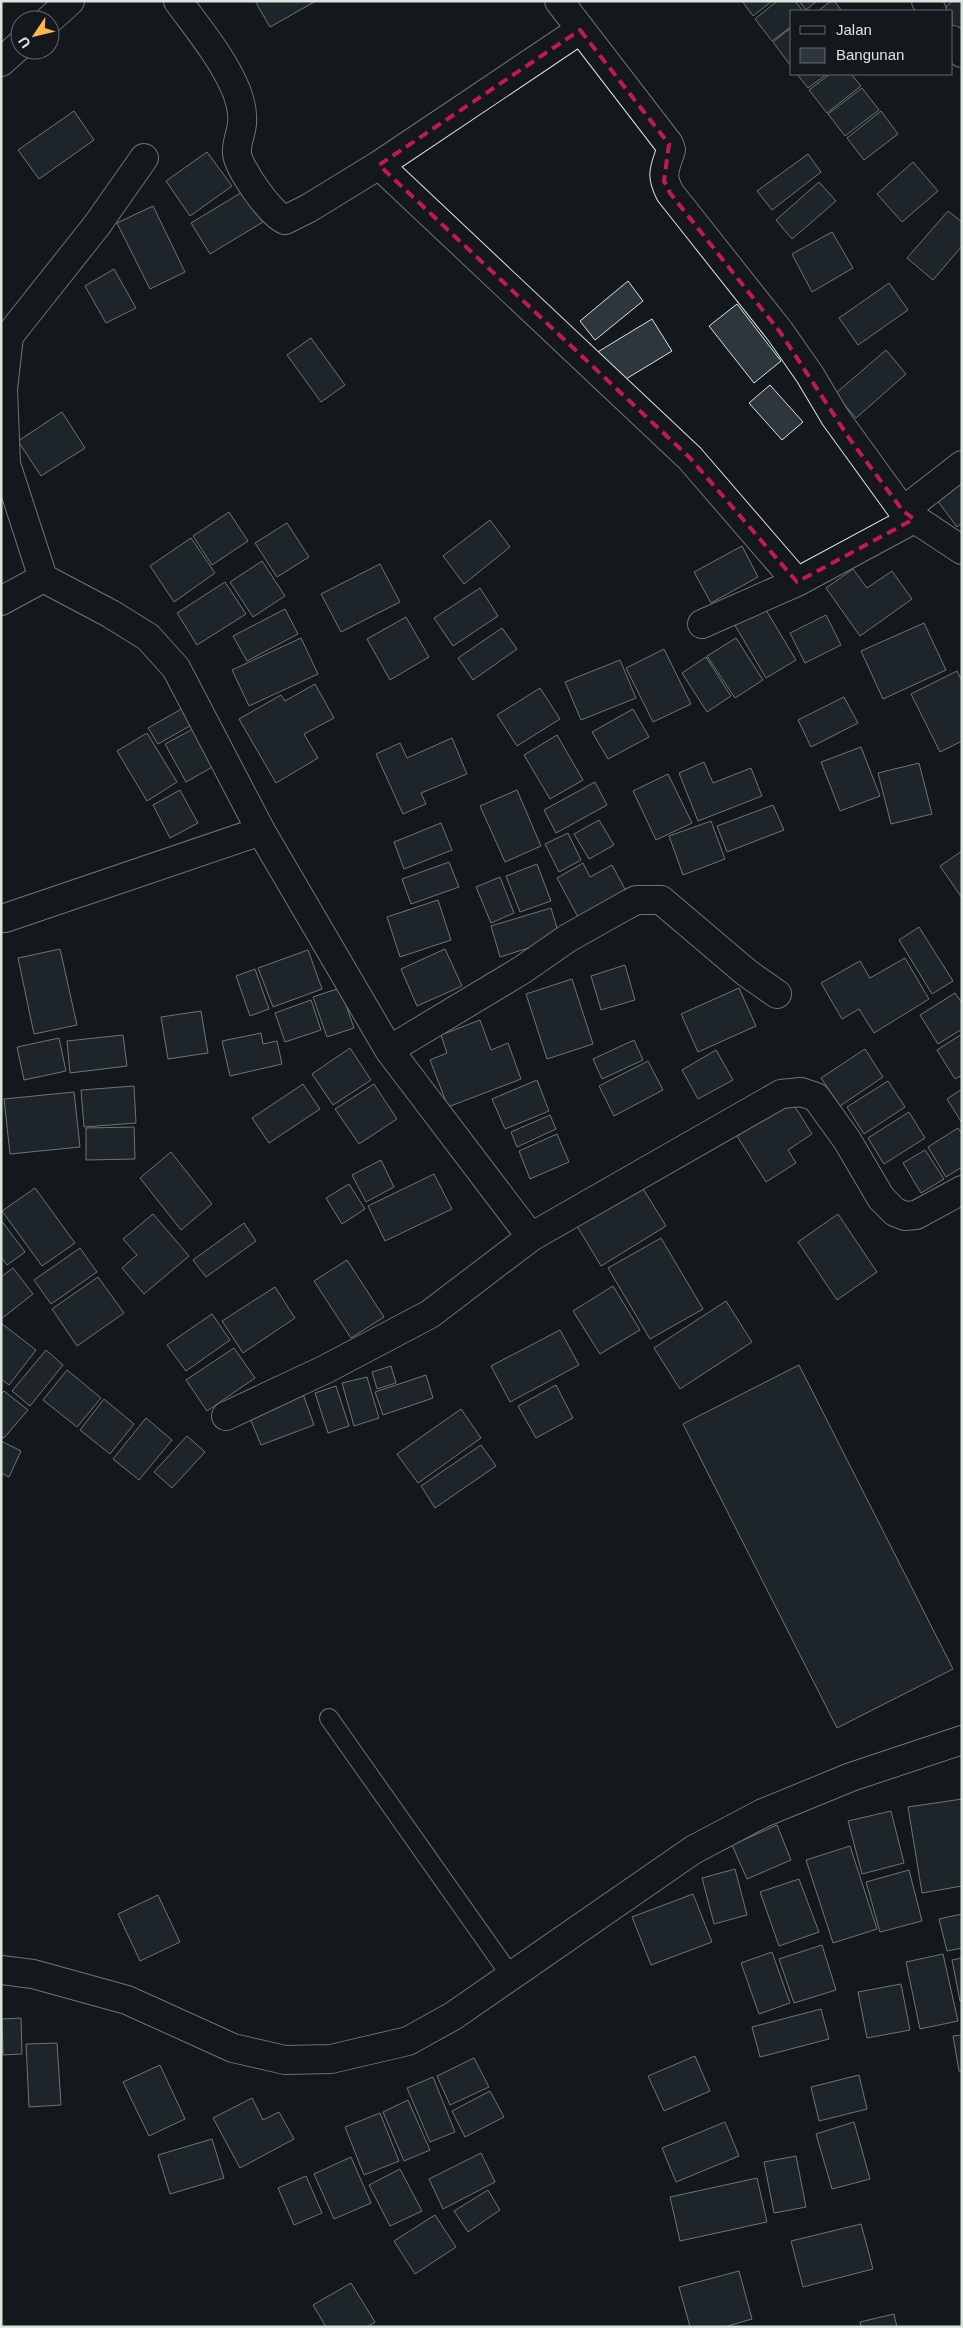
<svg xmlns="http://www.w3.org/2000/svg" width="963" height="2328" viewBox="0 0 963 2328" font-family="Helvetica,sans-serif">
	<rect width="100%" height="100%" fill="#14181c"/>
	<path fill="#2c363c" stroke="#d8e6dc" d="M255 1H316L270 27Z
		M742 1H772L753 16Z
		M777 1H795L803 11H792V26L772 41 755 19Z
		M799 1H817L806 10Z
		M831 1H834L842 11H818Z
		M953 1H962V40L952 28V11H941Z
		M792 27V63L790 65 773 42Z
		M797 74H827L808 88Z
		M830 74H851L861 86 827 113 809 90Z
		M862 88 879 110 845 136 828 114Z
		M74 111 94 140 39 179 18 150Z
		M881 111 898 134 864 160 847 138Z
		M207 152 232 186 190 216 166 181Z
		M808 154 821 172 772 210 757 191Z
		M913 162 938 191 902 222 877 194Z
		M819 182 836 201 792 239 776 220Z
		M244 191 263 222 210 254 191 223Z
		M153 206 185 272 150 289 117 223Z
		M948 211 962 222V246L933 280 907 258Z
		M832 232 853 268 812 292 792 254Z
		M114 269 136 308 106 323 85 286Z
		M628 281 643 301 595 340 580 321Z
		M889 283 908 310 858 345 839 318Z
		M737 304 781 361 754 383 709 326Z
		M652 319 672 351 616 385 596 353Z
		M311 338 345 385 321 402 287 355Z
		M886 350 906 374 856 418 835 394Z
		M770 385 803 422 782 440 749 403Z
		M62 412 85 448 41 476 18 441Z
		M962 481V523L957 527 937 500Z
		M229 512 248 541 212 565 193 536Z
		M490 520 510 547 464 584 443 556Z
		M287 523 309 557 277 577 255 543Z
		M191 538 215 573 174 602 150 566Z
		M742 546 758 577 711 603 694 572Z
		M262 561 285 596 253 617 230 582Z
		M380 564 400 602 341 632 321 594Z
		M853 569 867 588 892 571 912 599 860 636 826 588Z
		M225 582 246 614 197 645 177 613Z
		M480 588 498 616 453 646 434 618Z
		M763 605 796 660 766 678 733 622Z
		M285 609 298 634 247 661 233 636Z
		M826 615 841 645 805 663 790 633Z
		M406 617 429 657 390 680 367 639Z
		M924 623 946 670 883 699 861 651Z
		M502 628 517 649 473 680 458 658Z
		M301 638 318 674 249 706 232 670Z
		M736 638 763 680 735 698 707 656Z
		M664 649 691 704 653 722 626 668Z
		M706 657 731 696 707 712 682 673Z
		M620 660 636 698 581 720 565 682Z
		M957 671 962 681V741L940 752 911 694Z
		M315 684 334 718 304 734 318 758 276 783 239 719 281 695 285 701Z
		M540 688 560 719 517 746 497 715Z
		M844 697 858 723 811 747 798 720Z
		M185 707 195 723 158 744 148 728Z
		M633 709 649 737 608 759 592 732Z
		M193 729 214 766 186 782 165 744Z
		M147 733 177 782 147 801 117 751Z
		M557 735 583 780 550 799 524 755Z
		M452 738 467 774 421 793 426 804 403 814 376 754 400 743 407 758Z
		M861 747 880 796 840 811 821 762Z
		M704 762 713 783 751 768 762 796 698 821 679 773Z
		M919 763 932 814 891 824 878 773Z
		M668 774 692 823 656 840 633 791Z
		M595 782 607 805 556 833 544 810Z
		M180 790 198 823 170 838 153 805Z
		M517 790 541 846 505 862 480 806Z
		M773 805 784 830 727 852 717 826Z
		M599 820 614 845 589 859 574 834Z
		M711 821 725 859 683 875 669 836Z
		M441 823 452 850 404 869 394 842Z
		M568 833 581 860 559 872 545 844Z
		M962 851V898L940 866Z
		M449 862 459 887 411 904 402 879Z
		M583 863 590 877 612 865 626 891 578 917 557 878Z
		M537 864 551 901 520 912 506 876Z
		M500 877 514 913 491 923 476 887Z
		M438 900 451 940 400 957 387 917Z
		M551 908 560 938 500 957 491 926Z
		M919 927 953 981 932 994 899 940Z
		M60 949 77 1025 34 1034 18 958Z
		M445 949 462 986 417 1006 401 969Z
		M308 950 322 989 273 1007 258 968Z
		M905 958 929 999 874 1033 859 1009 842 1019 821 983 860 961 870 978Z
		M625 965 635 1000 601 1010 591 976Z
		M255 969 269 1009 250 1016 236 976Z
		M572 979 593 1044 547 1059 526 994Z
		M340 988 354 1028 327 1037 313 997Z
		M739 988 756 1026 698 1052 681 1014Z
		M955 993 962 1003V1029L938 1044 920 1015Z
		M311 1000 321 1030 285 1042 275 1013Z
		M201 1011 208 1053 168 1059 161 1017Z
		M480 1020 491 1050 508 1043 521 1079 448 1107 430 1060 447 1053 441 1035Z
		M261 1033 263 1044 277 1041 282 1064 230 1076 222 1041Z
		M962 1034V1075L955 1079 937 1050Z
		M123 1035 127 1066 70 1073 67 1041Z
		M59 1038 66 1071 24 1080 17 1047Z
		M634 1040 643 1060 602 1079 593 1059Z
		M350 1048 371 1080 333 1105 312 1074Z
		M865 1049 883 1077 840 1106 821 1078Z
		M716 1050 733 1080 698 1099 682 1070Z
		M648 1061 663 1090 614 1116 599 1086Z
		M537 1080 549 1111 505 1129 492 1099Z
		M888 1081 905 1107 864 1134 847 1107Z
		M303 1084 320 1109 269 1143 252 1118Z
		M374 1084 397 1119 359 1144 335 1109Z
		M134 1086 136 1123 84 1127 81 1090Z
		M962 1089V1123L947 1099Z
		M74 1092 80 1147 10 1154 4 1099Z
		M792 1102 812 1134 788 1150 796 1163 766 1182 737 1136Z
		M909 1112 925 1138 884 1164 868 1138Z
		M550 1115 556 1129 517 1147 511 1132Z
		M134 1127 135 1159 86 1160V1128Z
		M958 1128 962 1134V1167L946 1177 928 1147Z
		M557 1134 569 1162 530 1179 519 1151Z
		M925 1150 944 1179 921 1193 903 1163Z
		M171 1152 212 1204 181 1230 140 1178Z
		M381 1160 394 1187 366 1202 352 1175Z
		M434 1174 452 1209 385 1241 368 1206Z
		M349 1184 365 1209 342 1224 326 1198Z
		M642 1187 666 1226 601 1266 577 1226Z
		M35 1188 75 1243 42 1266 2 1211Z
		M153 1214 189 1256 144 1294 122 1268 137 1255 123 1239Z
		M838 1214 877 1272 837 1300 798 1242Z
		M1 1220 25 1252 7 1265 1 1257Z
		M244 1223 256 1241 206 1277 193 1260Z
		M661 1238 703 1309 650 1339 608 1268Z
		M80 1248 97 1272 51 1304 34 1280Z
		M347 1260 384 1317 351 1338 314 1281Z
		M13 1268 33 1294 1 1319V1277Z
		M98 1277 124 1313 77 1346 52 1309Z
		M613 1286 640 1330 600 1354 573 1311Z
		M275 1287 295 1318 243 1353 222 1321Z
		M726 1301 752 1342 680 1389 654 1348Z
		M212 1314 230 1340 186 1371 167 1345Z
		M1 1323 36 1350 9 1385 1 1379Z
		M560 1330 579 1365 510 1402 491 1366Z
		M234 1348 255 1378 207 1411 186 1380Z
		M46 1350 63 1365 30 1406 12 1391Z
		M799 1365 953 1669 837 1728 683 1424Z
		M391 1366 396 1383 377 1389 372 1372Z
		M67 1370 101 1398 77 1427 43 1400Z
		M426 1375 433 1398 383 1415 375 1392Z
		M367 1377 379 1418 354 1426 342 1383Z
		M556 1385 573 1418 536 1438 518 1406Z
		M336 1386 349 1426 328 1433 315 1393Z
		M4 1391 28 1410 4 1438 1 1436V1394Z
		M302 1391 314 1425 261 1445 247 1411Z
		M104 1399 134 1424 110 1454 80 1430Z
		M461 1409 481 1438 418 1483 397 1454Z
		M146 1418 172 1440 139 1480 113 1459Z
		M187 1436 205 1452 172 1488 154 1472Z
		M1 1441 21 1451 9 1477 1 1473Z
		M481 1445 496 1466 435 1508 421 1486Z
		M962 1799V1886L922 1893 908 1807Z
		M891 1811 904 1863 862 1874 848 1821Z
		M777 1825 791 1860 747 1879 732 1845Z
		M850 1846 877 1929 833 1943 806 1860Z
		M735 1869 747 1915 714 1924 702 1878Z
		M909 1870 922 1921 880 1932 866 1882Z
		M799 1879 819 1932 779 1946 760 1892Z
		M693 1894 712 1942 651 1965 632 1917Z
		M158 1895 180 1942 140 1961 118 1914Z
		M962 1914V1948L947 1951 939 1919Z
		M822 1945 836 1990 794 2003 779 1959Z
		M772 1952 790 2003 759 2014 741 1963Z
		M943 1954 958 2021 920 2029 906 1962Z
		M962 1958V2000L960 2001 952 1960Z
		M901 1984 910 2030 867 2038 858 1992Z
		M821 2009 829 2039 760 2057 752 2027Z
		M21 2018 22 2054 3 2055 2 2019Z
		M962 2035V2071H959L953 2036Z
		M57 2043 61 2105 29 2107 26 2044Z
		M695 2056 710 2091 664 2111 648 2076Z
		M474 2058 489 2087 450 2105 437 2076Z
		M160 2065 185 2119 149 2136 123 2082Z
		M859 2075 867 2109 819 2121 811 2087Z
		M433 2077 455 2132 430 2142 407 2088Z
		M490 2091 504 2117 465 2137 452 2111Z
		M252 2098 263 2120 279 2112 294 2139 240 2168 213 2118Z
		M408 2100 430 2150 404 2161 383 2112Z
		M380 2113 399 2161 364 2175 345 2127Z
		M725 2122 739 2156 676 2182 662 2148Z
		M854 2122 870 2179 832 2189 816 2134Z
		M212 2139 224 2178 170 2194 158 2155Z
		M481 2153 495 2182 443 2209 429 2179Z
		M796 2156 806 2207 774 2213 764 2162Z
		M351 2157 371 2203 334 2219 314 2174Z
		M400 2169 422 2211 390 2226 369 2185Z
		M306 2176 322 2213 294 2225 278 2188Z
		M757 2178 767 2222 680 2241 670 2197Z
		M488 2190 500 2210 468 2232 454 2211Z
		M435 2215 456 2247 415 2274 394 2241Z
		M861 2224 873 2269 803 2287 791 2241Z
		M739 2271 752 2319 724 2327H690L679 2287Z
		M351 2283 375 2322 367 2327H326L313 2305Z
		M894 2314 897 2327H861L860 2322Z"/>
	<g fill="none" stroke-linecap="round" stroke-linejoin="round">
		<defs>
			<path id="service" d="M329 1718 511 1976"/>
			<path id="minor" d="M178 1C199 30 222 57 236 90 240 100 243 113 242 124 241 134 236 143 237 154 239 169 271 215 285 220L309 208 379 165 580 30
				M559 1 669 144 671 150C665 169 660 174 670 193L780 332 810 375 835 417 903 511 962 550
				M926 1 932 11
				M49 20 70 1
				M952 40 962 53
				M1 62 20 45
				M144 158 97 225 9 336 3 389 6 464 43 578 111 614 148 637 176 668 261 831 389 1050 531 1237
				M379 165 690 458 797 582
				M903 511 962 465
				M1 601 43 578
				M702 624 797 582 914 519
				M5 918 261 831
				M389 1050 522 970 568 938 625 906 636 900H661L747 973 777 994
				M226 1416 326 1369 430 1314 531 1237 781 1094 801 1092 816 1097 847 1140 881 1198 895 1212 905 1216 916 1215 962 1190
				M1 1970 33 1974 127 2000 233 2048 285 2060 331 2059 408 2041 453 2016 693 1850 763 1813 851 1777 962 1740"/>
		</defs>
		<use href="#service" stroke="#d8e6dc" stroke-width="20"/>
		<use href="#minor" stroke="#d8e6dc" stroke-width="30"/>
		<use href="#service" stroke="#14181c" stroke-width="18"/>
		<use href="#minor" stroke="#14181c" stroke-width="28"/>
	</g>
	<path d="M0 0H963V2328H0ZM580 30 669 144 664 181 670 193 780 332 849 438 903 511 914 519 797 582 690 458 379 165Z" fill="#14181c" fill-opacity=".55" fill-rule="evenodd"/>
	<path fill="none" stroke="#c2185b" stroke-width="4" stroke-dasharray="10 6" stroke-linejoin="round" d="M580 30 669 144 664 181 670 193 780 332 849 438 903 511 914 519 797 582 690 458 379 165Z"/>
	<rect width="963" height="2328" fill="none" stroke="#d8e6dc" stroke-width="5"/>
	<rect x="790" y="10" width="162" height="65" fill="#14181c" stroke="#626a69"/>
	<rect x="800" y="26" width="25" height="8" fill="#14181c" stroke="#626a69"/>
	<text x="836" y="35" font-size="15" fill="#d8e6dc">Jalan</text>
	<rect x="800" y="48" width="25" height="15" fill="#2c363c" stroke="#626a69"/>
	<text x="836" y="60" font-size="15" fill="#d8e6dc">Bangunan</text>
	<g transform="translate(35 35) rotate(235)"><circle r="24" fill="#14181c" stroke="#626a69"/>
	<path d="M0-4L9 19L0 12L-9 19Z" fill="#ffb74d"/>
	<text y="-8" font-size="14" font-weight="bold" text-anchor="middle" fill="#d8e6dc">U</text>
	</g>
</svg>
